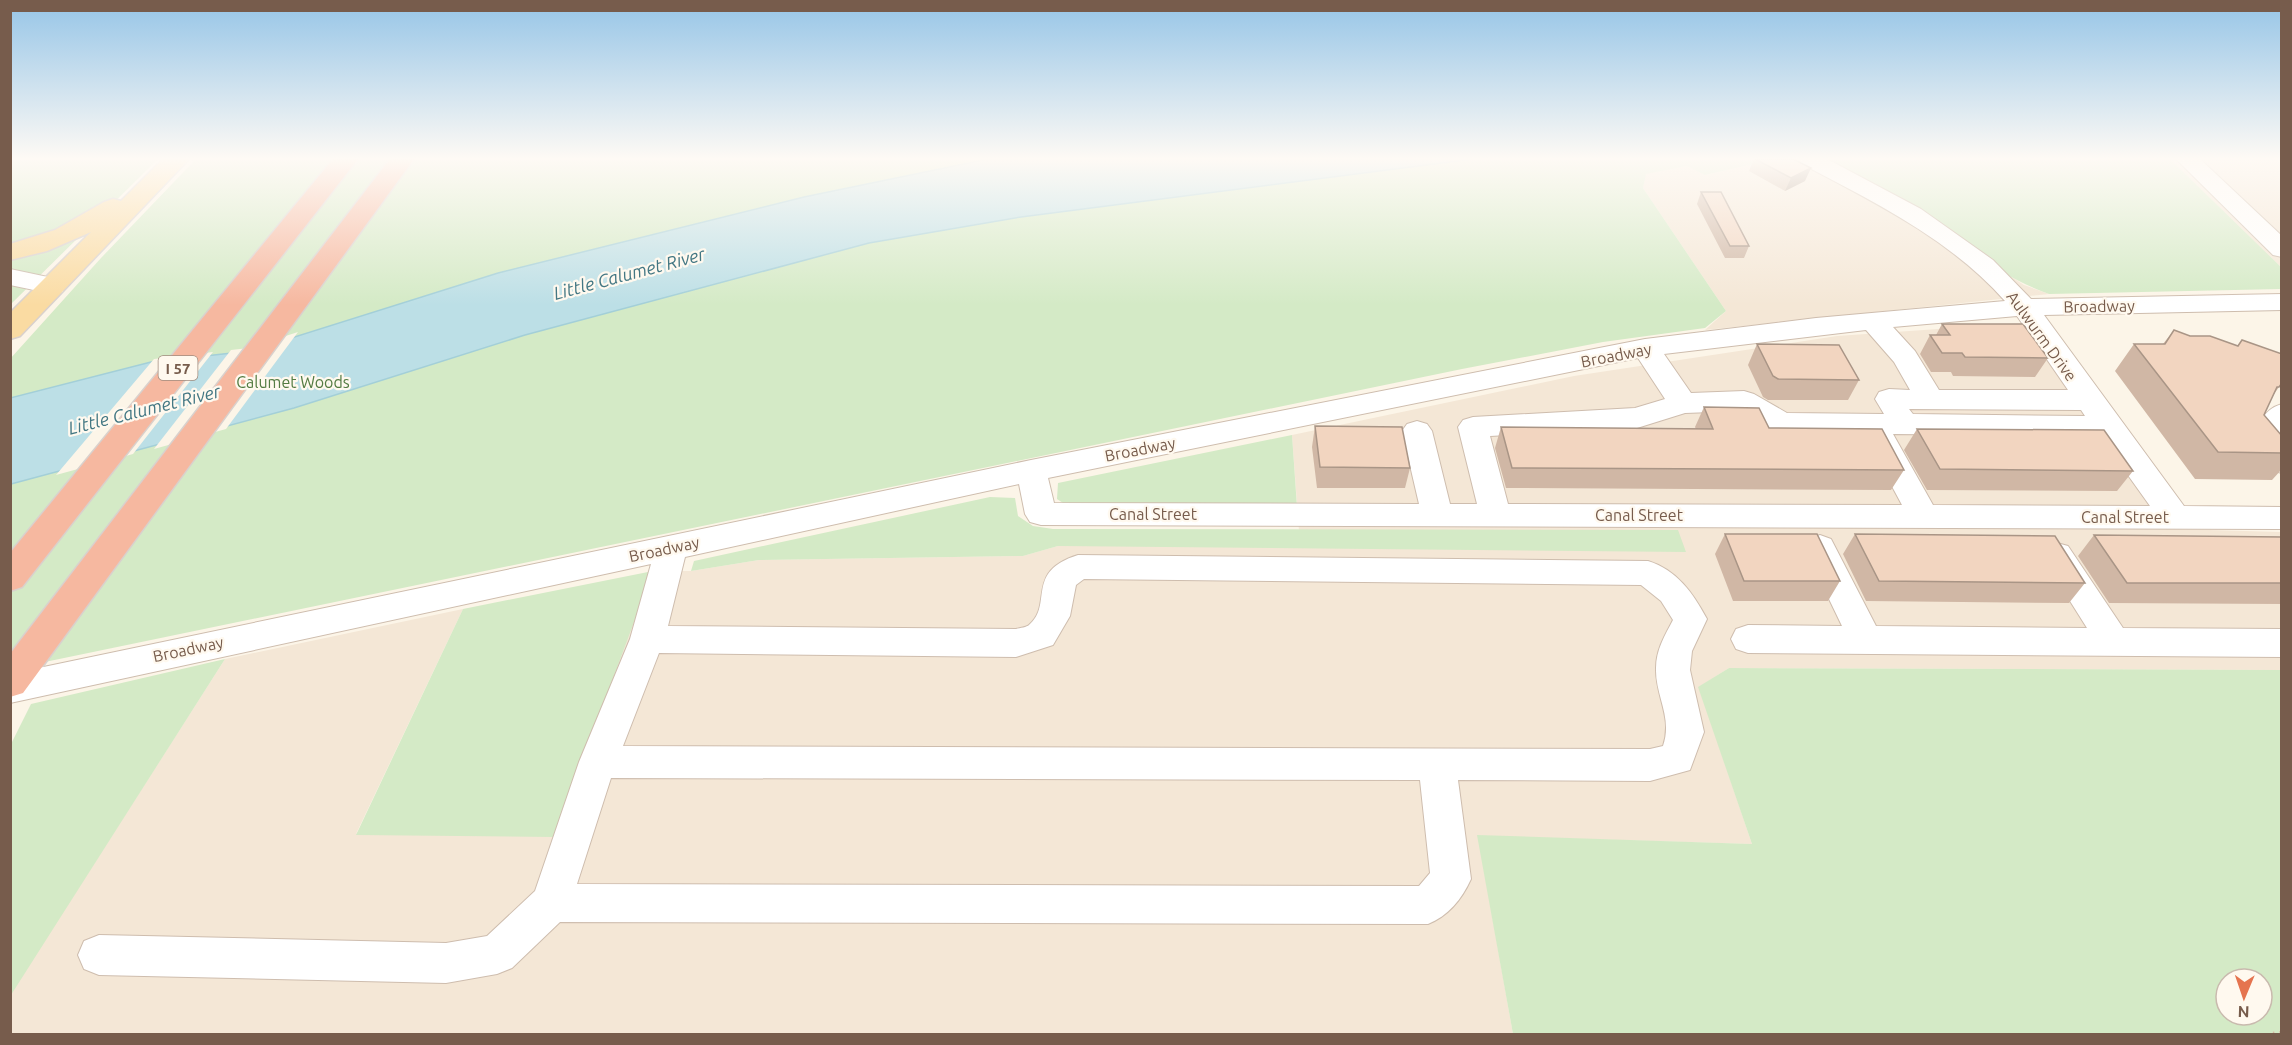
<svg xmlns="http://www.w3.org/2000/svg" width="2292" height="1045" viewBox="0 0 2292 1045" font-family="Ubuntu,sans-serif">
	<rect width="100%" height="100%" fill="#fcf5e8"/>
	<path fill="#f4e7d6" d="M1776 159H1826L1864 181 2024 285 2049 294 1705 330 1726 311 1643 188 1646 173 1687 166 1706 175Z
		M2170 159H2281V267Z
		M2025 323 2173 529 2281 532V670L1729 668 1699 687 1752 844 1478 836 1513 1034H11L10 995 225 659 463 609 356 834 653 571H691L759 560 1023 556 1058 546 1677 530 1299 531 1292 435 1574 376 1837 336Z"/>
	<path fill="#d4eac6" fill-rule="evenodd" d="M11 159H158L11 304Z
		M196 159H1776L1705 175 1687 166 1646 174 1643 188 1726 311 1705 328 1603 342 1462 369 11 669 10 359 101 258Z
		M1826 159H2170L2281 267V289L2049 294C2012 281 1982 259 1950 237 1909 210 1868 183 1826 159Z
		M1292 435 1297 507H1069L1057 499 1058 483Z
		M990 497 1015 498 1018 516 1033 526 1053 529 1678 530 1686 552 1058 546 1023 556 759 560 691 571 694 561Z
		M653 571 554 837 356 835 463 609Z
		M225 659 11 995V744L31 704Z
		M1729 668 2281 670V1034H1513L1477 835 1752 844 1698 687ZM2226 979H2262V1015H2226Z"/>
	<path fill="#bcdfe6" stroke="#a3cfd8" stroke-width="1.5" d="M988 159H1473L1021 217 869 243 525 335 294 408 11 484 10 398 151 362 250 351 498 273 804 197Z"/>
	<path fill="#fcf5e8" d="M298 332 226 429 154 449 231 350 249 348Z
		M213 352 133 454 56 475 154 359Z"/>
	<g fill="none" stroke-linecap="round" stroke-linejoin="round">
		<defs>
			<path id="minor" d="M1799 159H1827L1921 209 1993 260 2031 299 2282 294V310L2044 315 2184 506 2282 507V529L1041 525 1030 522 1025 514 1019 484 685 557 668 626 1016 629C1020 628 1027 627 1029 625 1054 604 1024 572 1078 555L1648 561C1677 570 1693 593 1707 619L1692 651 1690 670 1704 732 1690 770 1650 781 1458 780 1471 879C1462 899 1448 916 1428 924L560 922 512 968 497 974 446 983 99 975 84 969 78 955 84 941 99 935 446 943 487 936 535 891 579 762 630 639 651 564 10 703V674L1031 460 1645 339 1816 318 2005 301C1950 239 1874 202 1802 164ZM2017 316 2068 390H1939L1915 351 1893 327ZM1866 330 1894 362 1910 390 1889 389 1879 392 1875 399 1884 414 1787 413 1754 394 1744 391 1691 393 1664 354ZM1638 358 1665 399 1635 408 1473 417 1463 420 1458 427 1477 504H1450L1432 431 1427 424 1417 421 1407 424 1402 431 1419 504 1054 503 1048 478ZM1909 409 2081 410 2085 416 1913 414ZM1739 411 1772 430 1782 433 1869 434 1866 438 1902 505 1508 504 1490 436 1637 428 1685 413ZM1893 434 2100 436 2150 506 1933 505ZM1084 579 1641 585 1661 601 1673 620C1665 635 1656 650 1656 668 1655 696 1673 717 1663 746L1650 749 623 746 659 653 1016 657 1053 645 1070 616 1076 585ZM611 778 1420 780 1430 873 1419 886 577 884Z
				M2176 159H2200L2282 236V257L2273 255Z
				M10 269 62 280 66 286 62 292 53 294 10 285Z
				M2282 404V473L2271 470 2253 447C2257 428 2261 410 2282 404Z
				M1820 535 1831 539 1876 626 2087 628 2041 555 2046 546 2057 543 2068 546 2123 628 2282 629V657L1748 653 1736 649 1731 639 1736 629 1748 625 1842 626 1804 547 1809 539Z"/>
			<path id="major" d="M163 159H189L20 336 10 339V313L91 232 47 251 10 260V244L55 230 104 202 113 199 121 201Z"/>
			<path id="highway" d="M333 159H358L22 587 10 591V553Z
				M390 159H414L23 693 10 697V654Z"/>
		</defs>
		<use href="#minor" stroke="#cebdae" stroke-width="2"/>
		<use href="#major" stroke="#d9d1cd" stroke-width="3"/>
		<use href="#highway" stroke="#d9d1cd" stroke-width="3"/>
		<path stroke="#d7b8a3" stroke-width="4.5" stroke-dasharray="1.5 5" stroke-linecap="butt" d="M2273 1034 2282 1033"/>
		<use href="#minor" fill="#fff" fill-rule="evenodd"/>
		<use href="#major" fill="#fadba2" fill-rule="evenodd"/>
		<use href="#highway" fill="#f6b8a0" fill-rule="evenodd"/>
	</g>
	<path fill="#d0b7a5" d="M1754 159H1793L1805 181 1785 191 1749 171Z
		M1701 192 1749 246 1744 258H1725L1697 204Z
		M1942 324 2048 358 2035 377 1953 376 1951 372H1931L1920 354 1930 335H1936Z
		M2174 330 2190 336 2237 346 2242 340 2279 387 2274 394 2264 415 2282 436V469L2272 480 2195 479 2115 371 2134 344H2163Z
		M1757 344 1859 380 1848 400H1768L1763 397 1748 365Z
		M1704 407 1904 470 1891 490 1506 488 1495 448 1501 427 1696 429 1695 427Z
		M1315 426 1410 468 1405 488H1317L1312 447Z
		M1917 429 2133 471 2117 491 1927 490 1904 450Z
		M1725 534 1840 581 1828 601H1733L1715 554Z
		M1855 534 2085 583 2069 603 1866 601 1843 554Z
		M2094 535 2282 537V604L2109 603 2078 556Z"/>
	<path fill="#a99586" d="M1811 168 1805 181 1785 191 1791 178Z"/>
	<path fill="#f2d5c0" stroke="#a99586" stroke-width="1.5" d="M1755 159H1793L1811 168 1791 178Z
		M1701 192H1721L1749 246H1730Z
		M1942 324H2023L2048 358 1965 357 1962 353H1942L1930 335H1950Z
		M2174 330 2190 336H2210L2238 346 2242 340 2282 354V383L2279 387H2277L2264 415 2282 436V453L2218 452 2134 344H2165Z
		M1757 344 1839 345 1859 380 1778 379 1773 376Z
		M1704 407 1759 408 1769 428 1882 429 1904 470 1512 468 1501 427 1713 429Z
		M1315 426 1402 427 1410 468 1320 467Z
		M1917 429 2104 430 2133 471 1940 469Z
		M1725 534H1817L1840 581H1744Z
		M1855 534 2055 536 2085 583 1879 581Z
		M2094 535 2282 537V583H2127Z"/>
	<linearGradient id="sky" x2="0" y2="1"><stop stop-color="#96c5e7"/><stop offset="0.52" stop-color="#fefaf5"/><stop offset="1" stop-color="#fefaf5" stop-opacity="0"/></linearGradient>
	<rect width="2292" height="305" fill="url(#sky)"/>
	<g text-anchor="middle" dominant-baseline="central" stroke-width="4.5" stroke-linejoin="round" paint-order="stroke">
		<rect fill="#fff9ef" stroke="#a08b7d" stroke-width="1.5" x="158.5" y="356" width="39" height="24" rx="4.5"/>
		<g font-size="15" font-weight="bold" fill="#775c4c">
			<text x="178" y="368">I 57</text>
		</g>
		<g font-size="16" fill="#775c4c" stroke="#fff9ef">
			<text transform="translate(2099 306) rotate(-1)">Broadway</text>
			<text transform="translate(2042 336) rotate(54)">Aulwurm Drive</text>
			<text transform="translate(1616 355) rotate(-11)">Broadway</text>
			<text transform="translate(1140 449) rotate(-11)">Broadway</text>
			<text x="1153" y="514">Canal Street</text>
			<text x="1639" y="515">Canal Street</text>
			<text x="2125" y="517">Canal Street</text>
			<text transform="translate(664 549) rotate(-12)">Broadway</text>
			<text transform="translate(188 649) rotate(-12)">Broadway</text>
		</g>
		<g font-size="16" fill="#547c43" stroke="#fff9ef">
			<text x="293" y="382">Calumet Woods</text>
		</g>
		<g font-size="18" font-style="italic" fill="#437783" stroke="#fff9ef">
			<text transform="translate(629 273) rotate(-15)">Little Calumet River</text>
			<text transform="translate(144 409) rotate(-14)">Little Calumet River</text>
		</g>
	</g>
	<rect width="2292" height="1045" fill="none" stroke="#775c4c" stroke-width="24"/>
	<g transform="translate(2244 997) rotate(182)"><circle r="28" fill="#fff9ef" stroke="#c9baae" stroke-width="1.5"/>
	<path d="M0-4.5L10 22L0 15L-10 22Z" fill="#e5744f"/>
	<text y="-9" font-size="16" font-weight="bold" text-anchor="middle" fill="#775c4c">N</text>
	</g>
</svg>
